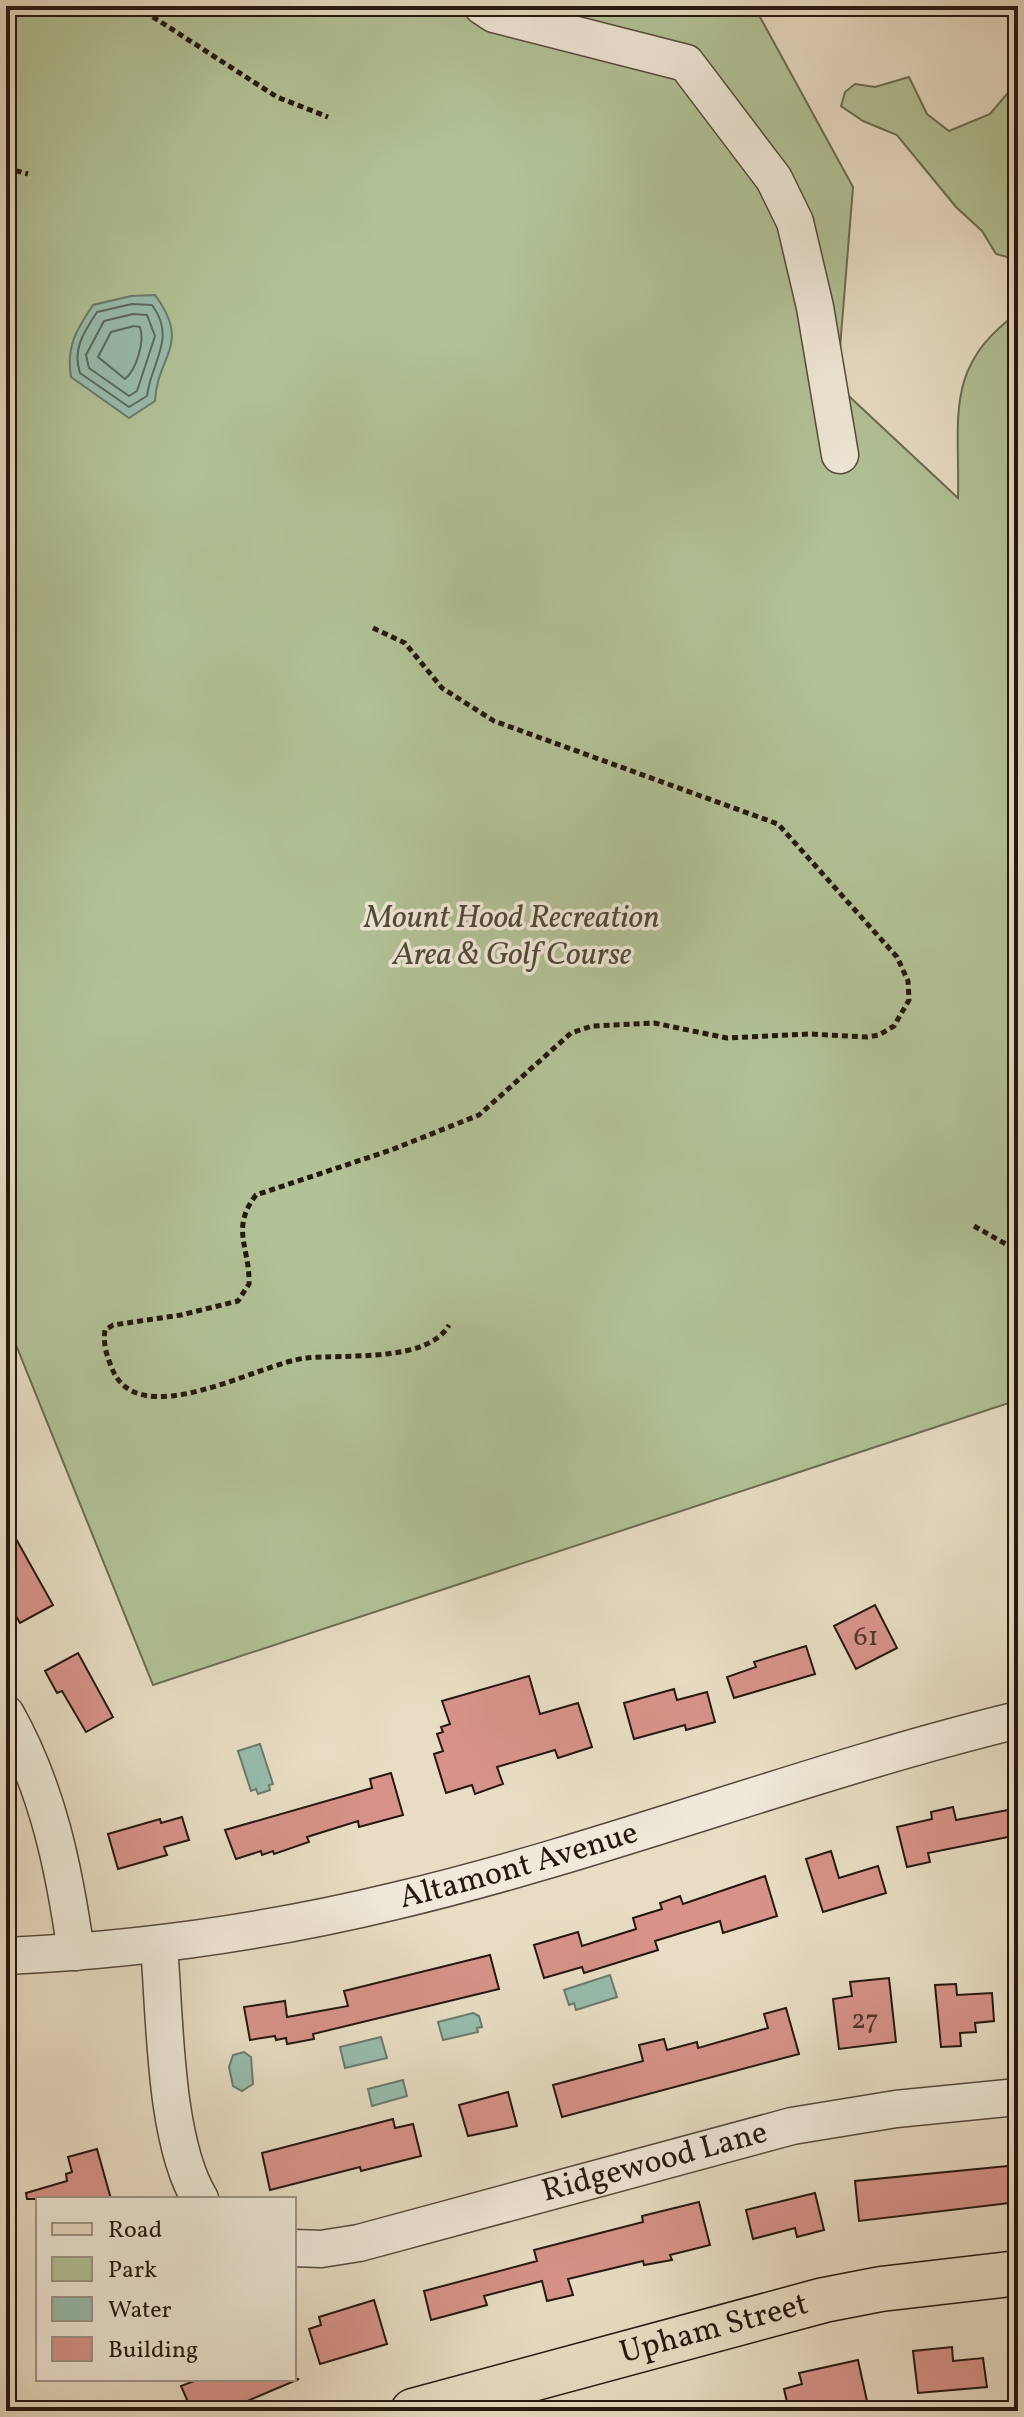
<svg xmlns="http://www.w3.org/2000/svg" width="1024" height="2417" viewBox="0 0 1024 2417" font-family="Vollkorn,serif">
	<rect width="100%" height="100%" fill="#e8ddc4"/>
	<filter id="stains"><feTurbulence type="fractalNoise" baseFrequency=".0025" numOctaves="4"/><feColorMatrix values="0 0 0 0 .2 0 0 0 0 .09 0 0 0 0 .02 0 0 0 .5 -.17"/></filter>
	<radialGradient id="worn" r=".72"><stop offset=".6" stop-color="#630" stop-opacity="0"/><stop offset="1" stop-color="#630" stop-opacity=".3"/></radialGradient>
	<path fill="#b2c297" stroke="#6c6c54" stroke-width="2" d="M6 6H754L853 187 837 385 958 498C960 420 943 365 1018 313V1400L153 1685 6 1320Z
		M909 77 927 114 949 131 990 114 1018 81V260L996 254 982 231 956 207 897 135 863 121 841 106 845 92 855 84 875 87Z"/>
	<path fill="#98bdae" stroke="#6a7b6f" stroke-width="2" d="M155 295C192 345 157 355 155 401L129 418 71 377C66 347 76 330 93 305L131 296Z
		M260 1744 273 1784 269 1785 270 1790 258 1794 256 1789 251 1791 238 1751Z
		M610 1975 617 1997 576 2010 574 2003 569 2005 564 1990Z
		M473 2013 479 2016 482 2027 477 2028 478 2032 443 2040 438 2022Z
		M381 2037 387 2058 345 2068 340 2047Z
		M244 2052 251 2057 253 2084 242 2091 233 2086 229 2067 233 2055Z
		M403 2080 407 2096 372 2106 368 2089Z"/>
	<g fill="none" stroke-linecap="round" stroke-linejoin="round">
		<path stroke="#5e6a5f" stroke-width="2" d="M132 304 152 305C177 338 151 362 147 396L129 407 80 373C72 349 84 332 97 312Z
			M133 314 147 315 155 336 137 391 129 396 89 368 86 355 104 321Z
			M134 326 140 327C145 342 136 370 125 379L98 357 111 332Z"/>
	</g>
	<path fill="#d7938a" stroke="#251710" stroke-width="2" d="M6 1521 53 1605 20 1623 6 1599Z
		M875 1605 897 1648 856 1669 834 1626Z
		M806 1646 815 1674 734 1698 727 1677 756 1667 754 1662Z
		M78 1653 113 1717 86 1732 62 1691 57 1693 45 1671Z
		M529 1676 540 1714 578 1703 592 1747 558 1758 555 1750 497 1767 503 1784 475 1794 472 1785 446 1793 434 1754 443 1751 437 1734 443 1732 441 1727 450 1724 442 1701Z
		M674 1689 677 1700 707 1692 715 1722 686 1730 685 1725 634 1739 624 1703Z
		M391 1773 403 1815 359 1827 358 1821 307 1837 309 1842 274 1854 273 1851 262 1855 261 1851 236 1859 225 1830 372 1788 370 1779Z
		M953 1807 956 1820 1018 1808V1835L928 1853 930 1862 907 1867 897 1827 932 1819 931 1812Z
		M182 1817 189 1840 164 1847 167 1855 118 1869 108 1834 160 1819 161 1823Z
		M831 1851 839 1878 878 1866 886 1893 823 1912 806 1859Z
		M765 1876 777 1916 723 1933 720 1921 655 1941 658 1950 584 1973 582 1967 544 1978 534 1945 578 1932 582 1946 636 1929 633 1918 662 1909 660 1903 680 1896 683 1904Z
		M490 1955 499 1989 313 2034 314 2039 287 2044 286 2038 276 2040 275 2036 250 2040 244 2007 285 2001 287 2017 348 2006 344 1991Z
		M889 1978 896 2042 839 2049 833 1999 852 1996 850 1982Z
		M956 1984 957 1995 992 1993 994 2021 975 2023 976 2032 960 2033 961 2046 941 2047 935 1985Z
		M786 2008 799 2054 562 2117 553 2085 643 2061 639 2045 664 2039 667 2050 697 2042 698 2048 768 2028 764 2014Z
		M508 2092 517 2126 468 2136 459 2105Z
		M393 2119 395 2128 413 2124 421 2156 361 2171 360 2167 270 2190 262 2153Z
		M97 2149 111 2199H27L26 2193 67 2181 66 2174 72 2172 68 2157Z
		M1018 2165V2202L859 2221 855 2181Z
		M815 2193 824 2230 797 2237 795 2228 753 2239 746 2210Z
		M699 2202 710 2245 670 2255 672 2260 644 2265 643 2261 568 2279 573 2295 547 2301 542 2281 484 2296 487 2305 431 2320 424 2291 537 2261 534 2250 643 2222 642 2216Z
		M374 2300 387 2344 320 2364 309 2329 321 2325 319 2317Z
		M952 2347 953 2361 983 2358 987 2387 918 2393 913 2351Z
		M858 2360 867 2401 824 2411H789L784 2389 802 2384 799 2373Z
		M199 2379H299L224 2411H192L181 2386Z"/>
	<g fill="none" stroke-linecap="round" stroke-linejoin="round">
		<defs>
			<g id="minor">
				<path d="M482 6 494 14 686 63 774 179 795 222 815 307 840 455"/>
				<path d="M6 1714C48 1789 64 1868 76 1952"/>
				<path d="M159 1946C165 2016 164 2140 200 2199"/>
				<path id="s1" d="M6 1956C138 1950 267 1932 395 1901 606 1851 808 1771 1018 1720"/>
				<path id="s2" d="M294 2248 321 2249 359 2243 792 2126 896 2109 1018 2097"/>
			</g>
			<g id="major">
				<path id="s3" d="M413 2411 824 2300 881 2289 1018 2273"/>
			</g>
		</defs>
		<use href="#minor" stroke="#56483d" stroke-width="39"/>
		<use href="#major" stroke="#251710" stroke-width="47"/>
		<path stroke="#251710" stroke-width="5" stroke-dasharray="6 4" stroke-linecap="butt" d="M136 6 277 97 328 117
			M6 168 28 174
			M373 628 405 643 442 688 494 721 778 824 897 957 908 981 909 1000 894 1026 879 1035 867 1037 810 1034 727 1038 654 1023 592 1026 571 1033 479 1115 391 1150 256 1195C230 1229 250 1247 249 1284L238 1301 181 1315 113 1325 105 1330C103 1342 106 1354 111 1366 136 1437 259 1363 306 1358 344 1354 428 1363 449 1325
			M974 1226 1018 1251"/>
		<use href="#minor" stroke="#f0e9d9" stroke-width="36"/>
		<use href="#major" stroke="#e8ddc4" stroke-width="44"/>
	</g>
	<g text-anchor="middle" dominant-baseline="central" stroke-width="7" stroke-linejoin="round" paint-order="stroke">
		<g font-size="28" fill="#52362e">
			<text x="866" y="1637">61</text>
			<text x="865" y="2020">27</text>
		</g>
		<g font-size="32" font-style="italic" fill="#4f4a38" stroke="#f0e9d9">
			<text x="512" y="919">Mount Hood Recreation<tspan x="512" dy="37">Area &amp; Golf Course</tspan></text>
		</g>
		<g font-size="32" fill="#251710" stroke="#f0e9d9">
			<text stroke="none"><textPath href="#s1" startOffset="522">Altamont Avenue</textPath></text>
			<text stroke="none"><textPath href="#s2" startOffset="372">Ridgewood Lane</textPath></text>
			<text stroke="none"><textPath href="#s3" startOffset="312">Upham Street</textPath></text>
		</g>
	</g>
	<rect width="1024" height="2417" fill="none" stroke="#e8ddc4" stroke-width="32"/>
	<rect x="8" y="8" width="1008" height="2401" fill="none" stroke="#251710" stroke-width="4"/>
	<rect x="16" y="16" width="992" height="2385" fill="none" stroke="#251710" stroke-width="2"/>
	<rect x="36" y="2197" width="260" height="184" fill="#f0e9d9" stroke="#9f9589" stroke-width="2"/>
	<rect x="52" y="2223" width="40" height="12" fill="#e8ddc4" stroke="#9f9589" stroke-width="2"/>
	<text x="108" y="2237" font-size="24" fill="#251710">Road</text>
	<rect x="52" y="2257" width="40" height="24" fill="#b2c297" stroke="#9f9589" stroke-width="2"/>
	<text x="108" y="2277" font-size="24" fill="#251710">Park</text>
	<rect x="52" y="2297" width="40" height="24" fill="#98bdae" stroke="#9f9589" stroke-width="2"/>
	<text x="108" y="2317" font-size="24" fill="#251710">Water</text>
	<rect x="52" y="2337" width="40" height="24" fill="#d7938a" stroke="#9f9589" stroke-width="2"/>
	<text x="108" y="2357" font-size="24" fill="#251710">Building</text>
	<rect width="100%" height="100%" filter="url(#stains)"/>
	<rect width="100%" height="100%" fill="url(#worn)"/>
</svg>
